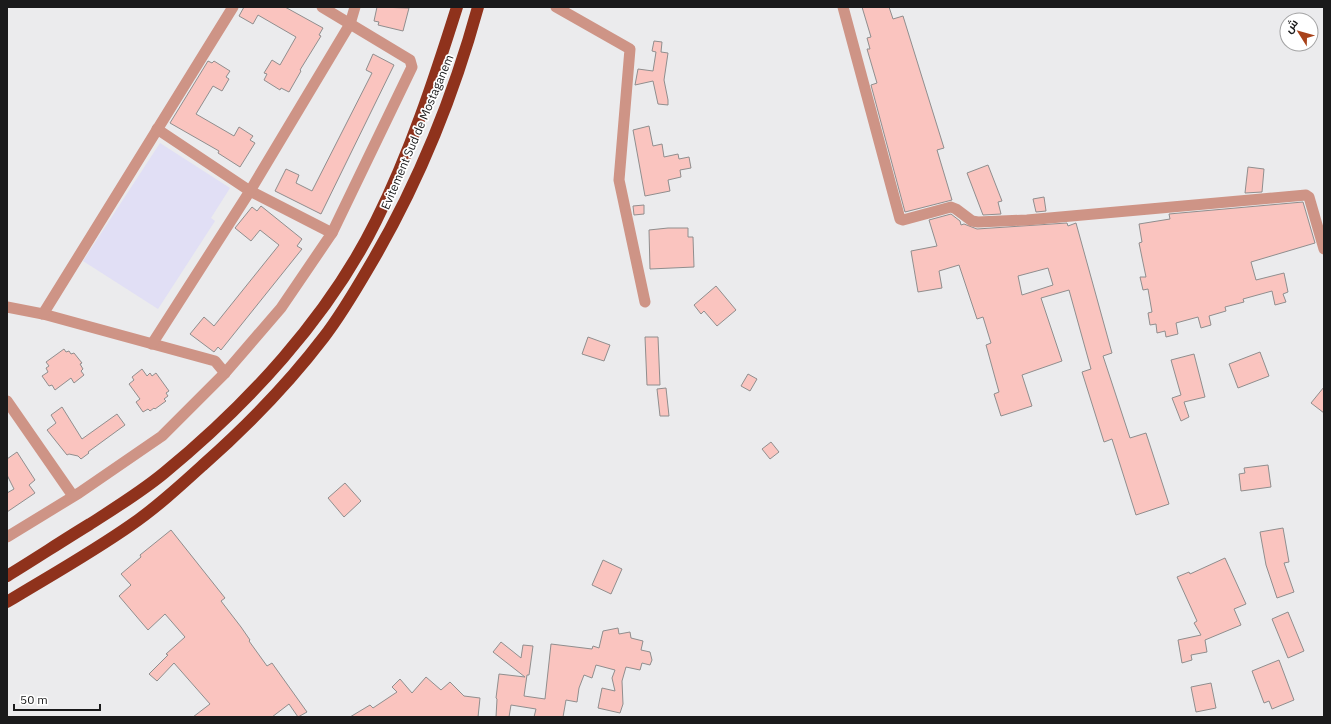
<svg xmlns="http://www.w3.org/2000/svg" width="1331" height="724" font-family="'IBM Plex Sans',Cairo,sans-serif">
  <rect width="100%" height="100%" fill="#ebebed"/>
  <polygon fill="#e1dff5" points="160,143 230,188 211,218 215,221 158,309 83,261"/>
  <g fill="#fac4bf" stroke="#908e8e" fill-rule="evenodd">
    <polygon points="244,7 285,7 323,28 319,35 321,36 300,70 301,71 289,92 281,88 280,90 264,80 267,74 264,73 272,60 280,65 296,37 258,15 253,24 239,16"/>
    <polygon points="377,7 409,8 403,31 378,25 379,22 374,21"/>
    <polygon points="862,7 889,7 893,19 903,16 944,148 937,150 952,200 905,212 871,85 877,83 867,49 870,49 867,38 871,37"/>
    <polygon points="654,41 662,42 661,52 668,53 664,80 668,100 668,105 658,104 653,81 635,85 638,69 653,71 656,52 652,51"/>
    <polygon points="373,54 394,65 321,214 275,191 286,169 299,175 296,183 312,191 372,73 366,70"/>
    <polygon points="208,61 212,63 214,61 230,71 226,77 229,79 222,91 213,86 196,114 234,136 239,127 253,136 250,140 255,143 240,167 218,153 219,151 170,123"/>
    <polygon points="649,126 653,146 662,144 664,157 678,154 679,159 689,157 691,168 680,170 681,177 668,180 670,191 645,196 633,130"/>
    <polygon points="988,165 1002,201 998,202 1001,214 983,215 967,173"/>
    <polygon points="1248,167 1264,169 1262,192 1245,193"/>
    <polygon points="1044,197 1046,211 1036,212 1033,199"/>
    <polygon points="1303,202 1315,243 1251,262 1256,280 1284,273 1288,292 1283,294 1286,302 1275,305 1272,291 1243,299 1244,302 1225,307 1226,311 1209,316 1211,325 1201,328 1198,317 1176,323 1178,334 1166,337 1165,331 1157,333 1156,324 1150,325 1148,313 1152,312 1148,289 1143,290 1140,277 1146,277 1139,243 1142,242 1139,224 1170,219 1169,214"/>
    <polygon points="644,205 644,214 634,215 633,206"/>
    <polygon points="261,206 302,239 297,246 302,249 221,350 218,347 214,352 190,334 204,317 214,326 279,245 260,230 251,241 235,228 252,207 257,211"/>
    <path d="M951,214l9,7 1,4 3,-1 13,5 90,-6 1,3 8,-3 36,130 -9,3 27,82 16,-5 23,71 -33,11 -24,-76 -8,3 -22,-70 9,-3 -22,-79 -28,8 21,63 -40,14 10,31 -31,10 -7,-22 5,-2 -13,-47 5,-2 -8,-26 -6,2 -18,-54 -20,6 3,17 -24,4 -7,-41 26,-5 -8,-26zM1048,268l5,17 -31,10 -4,-19z"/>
    <polygon points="668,228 688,228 688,237 693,237 694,267 650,269 649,230"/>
    <polygon points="716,286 736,310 717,326 704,311 701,314 694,305"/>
    <polygon points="588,337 610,345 604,361 582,354"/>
    <polygon points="645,337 658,337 660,385 647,385"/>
    <polygon points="64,349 66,352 69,351 71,354 74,353 82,363 80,364 83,369 81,371 84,375 74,383 71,378 55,390 52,385 49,386 42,376 48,372 46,368 49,366 46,362"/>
    <polygon points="1260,352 1269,376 1238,388 1229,364"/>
    <polygon points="1194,354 1205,397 1184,402 1189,417 1181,421 1172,398 1181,395 1171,360"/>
    <polygon points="142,369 147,376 150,373 152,376 156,373 169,391 166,393 168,396 164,399 166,401 155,409 154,408 150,411 148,409 143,412 136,402 140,399 129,384 134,380 132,377"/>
    <polygon points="748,374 757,379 750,391 741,386"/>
    <polygon points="1324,387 1324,413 1311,403"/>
    <polygon points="666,388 669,416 660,416 657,389"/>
    <polygon points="62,407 82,439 117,414 125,425 88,452 89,453 81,459 78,456 69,454 67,455 47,430 56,423 51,415"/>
    <polygon points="771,442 779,452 770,459 762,449"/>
    <polygon points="17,452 35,480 29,485 35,493 7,512 7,493 14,489 7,475 7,459"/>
    <polygon points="1268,465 1271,487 1241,491 1239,474 1245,473 1244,468"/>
    <polygon points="345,483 361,501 344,517 328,498"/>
    <polygon points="1283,528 1289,562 1284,563 1294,592 1277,598 1266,565 1260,532"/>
    <polygon points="171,530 225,598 221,601 241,627 250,640 249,641 267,666 272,663 307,712 298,717 289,704 272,717 193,717 210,704 174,663 157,681 149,674 168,655 166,654 185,637 165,614 148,630 119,596 131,585 121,574 141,557 140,555"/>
    <polygon points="1225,558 1246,604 1234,609 1241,625 1205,640 1207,652 1191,655 1192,660 1182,663 1178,640 1201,635 1194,623 1197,621 1177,577 1189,572 1190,574"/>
    <polygon points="603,560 622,569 611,594 592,585"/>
    <polygon points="1288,612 1304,651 1288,658 1272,619"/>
    <polygon points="618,628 619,634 630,632 631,638 643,641 641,650 650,652 652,660 650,665 642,663 640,670 626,667 622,681 623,704 620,713 598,708 602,688 615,691 612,678 615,670 596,665 592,678 584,675 579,688 577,702 566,700 563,717 534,717 536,709 511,705 509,717 496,717 497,699 496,698 499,674 525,677 493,652 501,642 521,658 523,645 533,646 529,675 527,675 524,696 545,699 551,644 592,649 593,646 599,648 603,631"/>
    <polygon points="1279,660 1294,700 1272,709 1269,701 1264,703 1252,671"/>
    <polygon points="426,677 441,690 450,682 464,696 480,698 478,717 350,717 370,705 373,708 397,692 392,687 400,679 412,693"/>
    <polygon points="1211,683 1216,708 1196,712 1191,687"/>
  </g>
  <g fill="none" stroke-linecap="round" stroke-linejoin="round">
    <g stroke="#ce9486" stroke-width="11">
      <polyline points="556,7 630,49 619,180 645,302"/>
      <polyline points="843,7 900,219 903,220 951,207 956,209 972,221 978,222 1027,220 1306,195 1309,197 1324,249"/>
      <polyline points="157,129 250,191 332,233"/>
      <polyline points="7,307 43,314 215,361 225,373"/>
      <polyline points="43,314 233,7"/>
      <polyline points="152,344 250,191 350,24 355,7"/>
      <polyline points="7,401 73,496"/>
      <polyline points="7,537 79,493 162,436 225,373 281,308 332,233 412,67 410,60 322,7"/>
    </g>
    <g stroke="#8f321c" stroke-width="12">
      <path d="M7,576c28,-17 55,-35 83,-52 25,-16 51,-32 74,-51 83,-68 164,-155 212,-252 34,-68 58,-141 81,-214"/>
      <path d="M7,602c41,-25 84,-49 124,-77 25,-17 49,-39 72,-60 44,-39 86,-82 121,-128 17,-22 31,-46 45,-70 48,-81 84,-169 109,-260"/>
    </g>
  </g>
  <g text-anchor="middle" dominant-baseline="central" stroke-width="3.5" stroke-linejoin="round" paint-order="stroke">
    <g font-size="12" fill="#1a1a1b" stroke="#fff">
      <text transform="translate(417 132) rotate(-67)">Evitement Sud de Mostaganem</text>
    </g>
  </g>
  <rect width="1331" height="724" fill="none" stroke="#1a1a1b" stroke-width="16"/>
  <g transform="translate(1299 32) rotate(307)"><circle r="19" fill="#ffffff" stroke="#a3a3a4"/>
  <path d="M0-3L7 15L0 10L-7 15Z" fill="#a8421a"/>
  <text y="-6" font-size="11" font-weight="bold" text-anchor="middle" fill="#1a1a1b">ش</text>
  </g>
  <path d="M14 704v6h86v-6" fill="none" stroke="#1a1a1b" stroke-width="2"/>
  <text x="20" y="704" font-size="12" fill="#1a1a1b" stroke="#ffffff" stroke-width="3" paint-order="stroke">50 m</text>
</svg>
